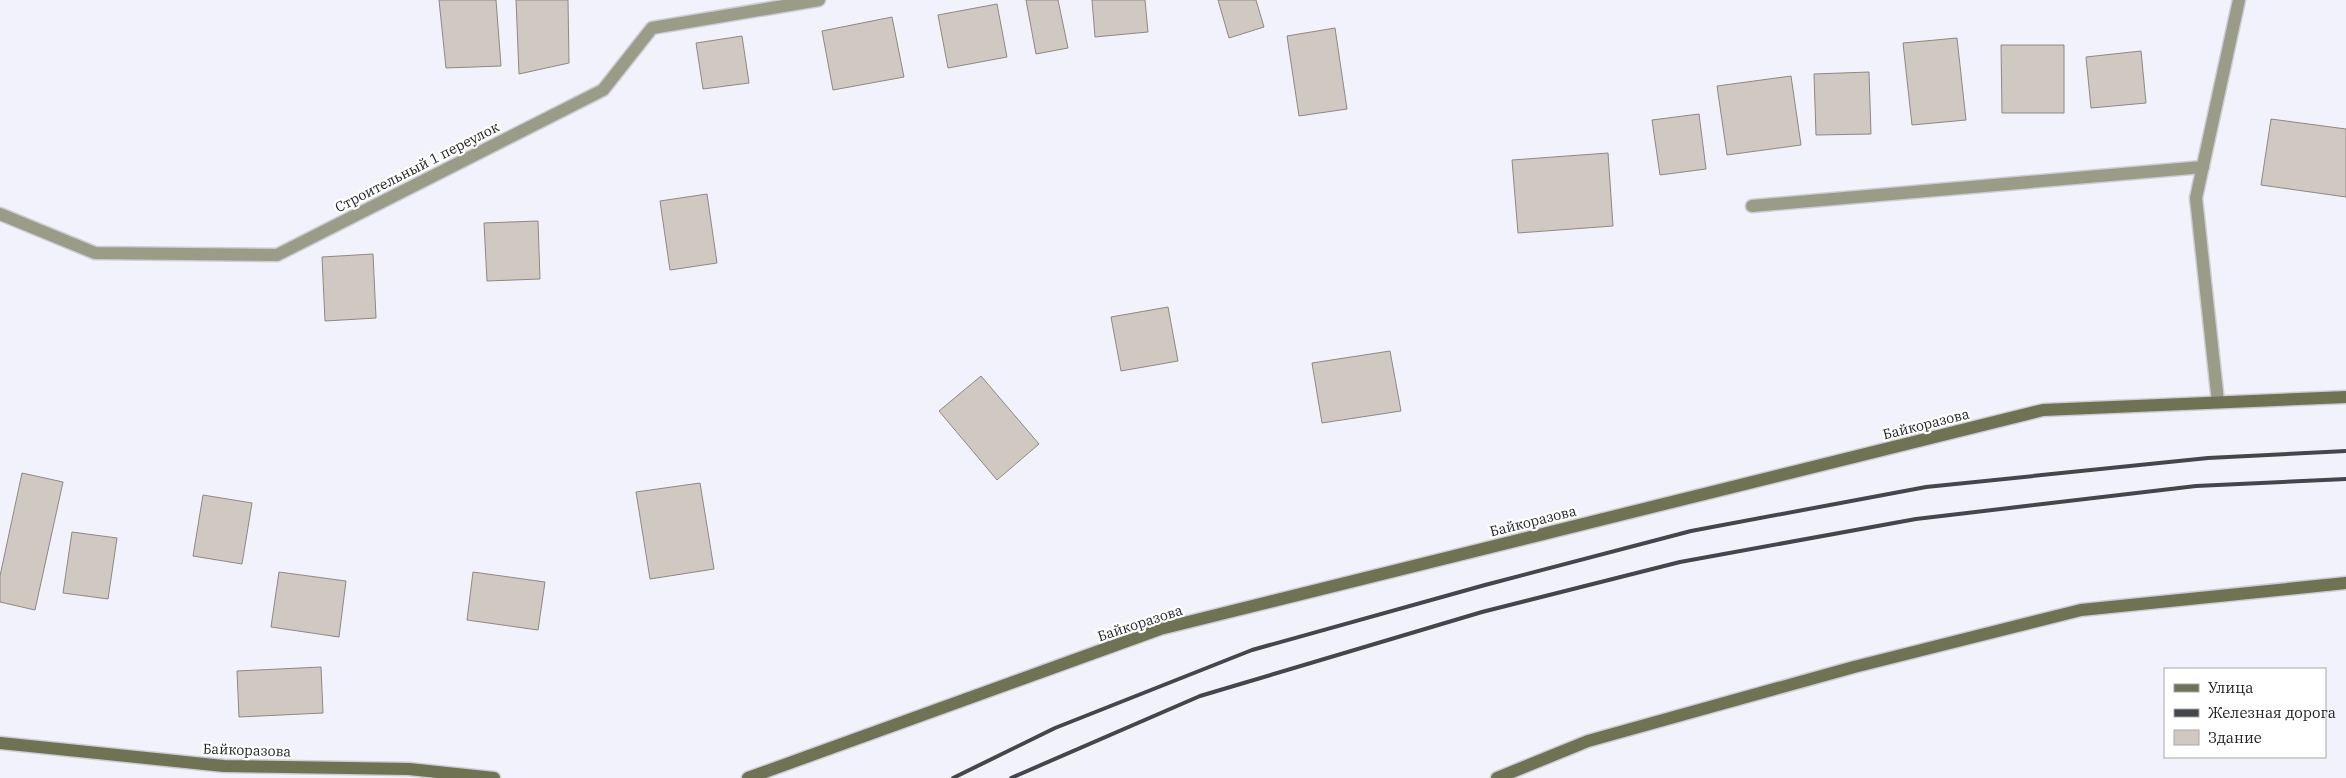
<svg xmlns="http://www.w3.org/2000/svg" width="2346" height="778" font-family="'IBM Plex Serif',serif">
  <rect width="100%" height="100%" fill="#f2f2fc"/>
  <g fill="#d0c9c2" stroke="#8f8881">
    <polygon points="439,0 496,0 501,66 446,68"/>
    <polygon points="516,0 568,0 569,63 519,74"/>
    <polygon points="1026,0 1058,0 1068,48 1036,54"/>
    <polygon points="1092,0 1145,0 1148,32 1095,37"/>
    <polygon points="1218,0 1256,0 1264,27 1229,38"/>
    <polygon points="997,4 1007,57 948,68 938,15"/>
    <polygon points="892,17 904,77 833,90 822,31"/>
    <polygon points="1335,28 1347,109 1299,116 1287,36"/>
    <polygon points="742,36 749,83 703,89 696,43"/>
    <polygon points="1957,38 1966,120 1912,125 1903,43"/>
    <polygon points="2001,45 2064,45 2064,113 2002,113"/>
    <polygon points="2141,51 2146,103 2091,108 2086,57"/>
    <polygon points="1869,72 1871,134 1816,135 1814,74"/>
    <polygon points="1791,76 1801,145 1727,155 1717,86"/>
    <polygon points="1699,114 1706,169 1660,175 1652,120"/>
    <polygon points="2271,119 2346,129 2346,197 2261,185"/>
    <polygon points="1608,153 1613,226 1518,233 1512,160"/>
    <polygon points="707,194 717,263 670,270 660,201"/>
    <polygon points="538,221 540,279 487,281 484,223"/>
    <polygon points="373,254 376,318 325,321 322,257"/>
    <polygon points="1168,307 1178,361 1121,371 1111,317"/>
    <polygon points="1390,351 1401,411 1322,423 1312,363"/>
    <polygon points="981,376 1039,444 997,480 939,411"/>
    <polygon points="22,473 63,482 35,610 0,602 0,576"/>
    <polygon points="700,483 714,569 650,579 636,492"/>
    <polygon points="203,495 252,503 242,564 193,556"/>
    <polygon points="72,532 117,538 108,599 63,593"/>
    <polygon points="279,572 346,581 339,637 271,627"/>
    <polygon points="473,572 545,582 538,630 467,620"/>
    <polygon points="321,667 323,713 239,717 237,671"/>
  </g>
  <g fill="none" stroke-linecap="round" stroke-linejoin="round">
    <g stroke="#cdcdd5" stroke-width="15">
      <g id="street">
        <polyline points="1752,206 2203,167"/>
        <polyline points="0,214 95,253 277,255 603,90 652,28 819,0"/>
        <polyline points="2218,402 2196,198 2239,0"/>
      </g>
    </g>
    <g stroke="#cdcdd5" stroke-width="15">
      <g id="secondary">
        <polyline points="0,743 224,766 409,769 494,778"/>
        <polyline points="748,778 1160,629 2043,410 2346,397"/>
        <polyline points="1497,778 1588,741 1854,667 2081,610 2346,583"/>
      </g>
    </g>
    <use href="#street" stroke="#9a9c87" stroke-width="12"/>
    <use href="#secondary" stroke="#707254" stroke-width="12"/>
    <g stroke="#45464a" stroke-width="4">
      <polyline points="953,778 1055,728 1252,650 1485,585 1691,531 1926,487 2208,458 2346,451"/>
      <polyline points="1011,778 1200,696 1482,612 1680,562 1916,519 2196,486 2346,479"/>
    </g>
  </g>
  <g text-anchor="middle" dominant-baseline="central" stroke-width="4.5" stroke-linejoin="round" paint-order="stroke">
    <g font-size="14" fill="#222326" stroke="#fff">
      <text transform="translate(417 167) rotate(-27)">Строительный 1 переулок</text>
      <text transform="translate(1926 424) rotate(-14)">Байкоразова</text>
      <text transform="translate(1533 521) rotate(-14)">Байкоразова</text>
      <text transform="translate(1140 623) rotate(-18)">Байкоразова</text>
      <text transform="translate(247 750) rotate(2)">Байкоразова</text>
    </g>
  </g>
  <rect x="2164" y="668" width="162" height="90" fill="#ffffff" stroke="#a7a7a8"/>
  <rect x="2174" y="684" width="25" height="8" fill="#707254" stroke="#a7a7a8"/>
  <text x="2208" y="693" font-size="15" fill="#222326">Улица</text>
  <rect x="2174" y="709" width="25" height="8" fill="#45464a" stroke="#a7a7a8"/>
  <text x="2208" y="718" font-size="15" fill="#222326">Железная дорога</text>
  <rect x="2174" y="730" width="25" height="15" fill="#d0c9c2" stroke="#a7a7a8"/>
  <text x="2208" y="743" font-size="15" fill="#222326">Здание</text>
</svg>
